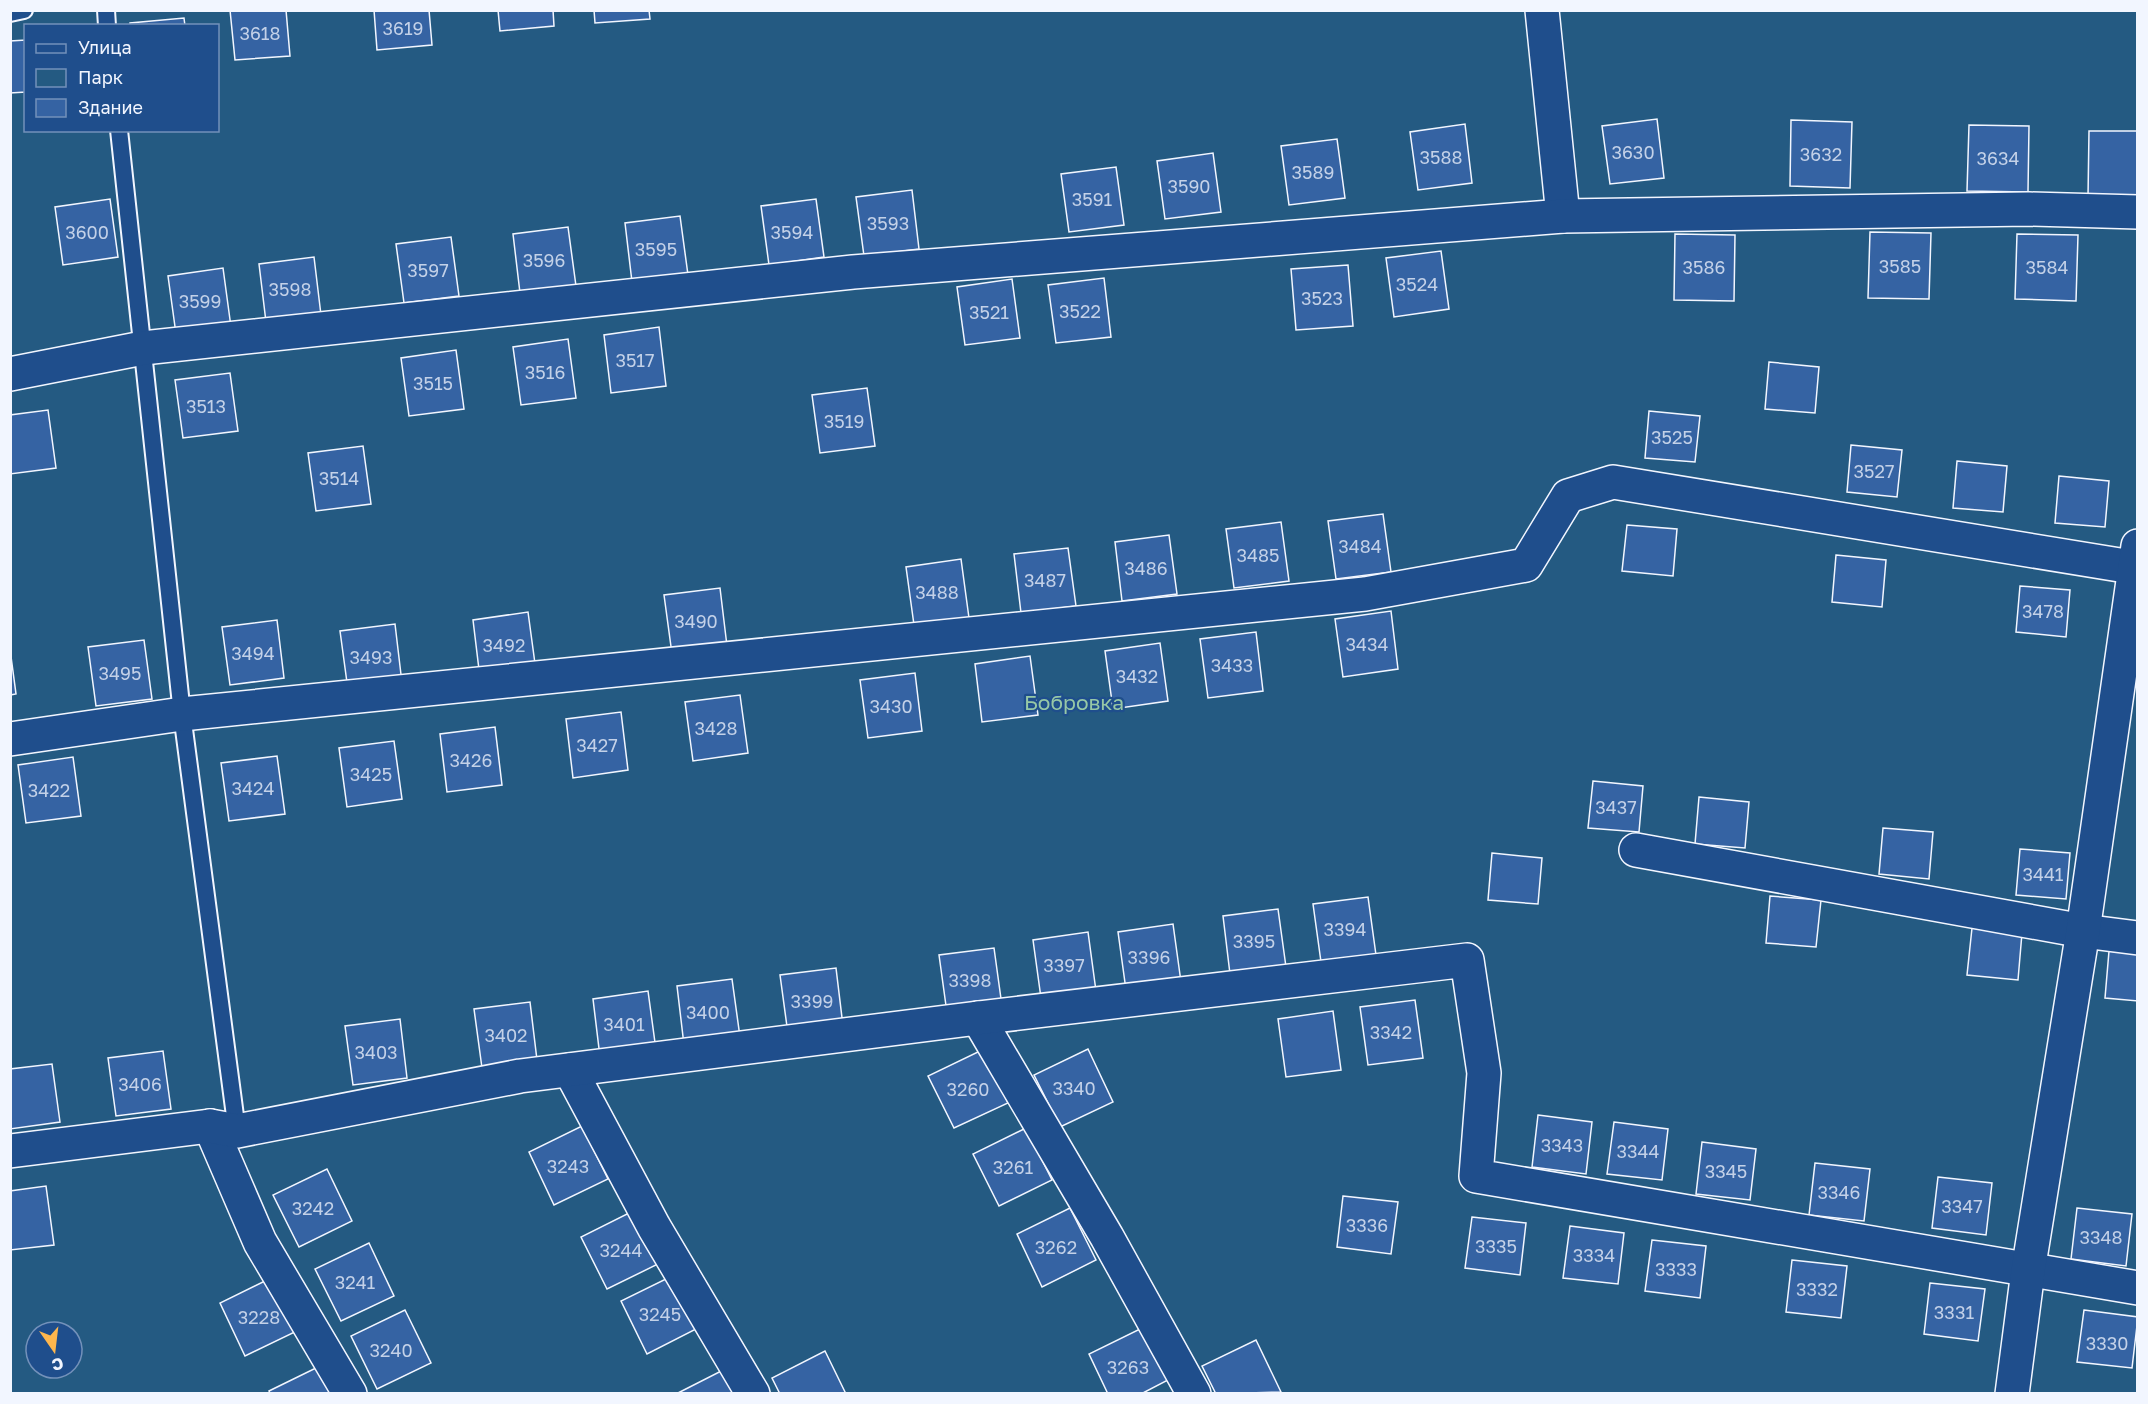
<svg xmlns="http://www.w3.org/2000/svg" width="2148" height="1404" font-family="'Golos Text',sans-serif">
  <rect width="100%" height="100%" fill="#1f4e8c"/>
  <path fill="#245a82" stroke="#a8bbd7" stroke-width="1.5" fill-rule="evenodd" d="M11,11h2126v1382h-2126zM26,26h192v104h-192zM36,1332h36v36h-36z"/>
  <g fill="#3563a3" stroke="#f2f6ff" stroke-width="1.5">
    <polygon points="230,10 286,10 290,56 235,60"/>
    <polygon points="374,10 429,10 432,45 377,50"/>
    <polygon points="498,10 553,10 554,26 500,31"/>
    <polygon points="594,10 649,10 650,19 595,23"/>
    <polygon points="184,18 185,26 130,26 130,23"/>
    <polygon points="26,40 26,92 10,93 10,41"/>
    <polygon points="1657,119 1664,178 1610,184 1602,126"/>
    <polygon points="1791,120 1852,122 1850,188 1790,186"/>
    <polygon points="1465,124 1472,183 1418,190 1410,132"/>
    <polygon points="1969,125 2029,126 2028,192 1967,191"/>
    <polygon points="2089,131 2138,131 2138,198 2088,197"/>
    <polygon points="1337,139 1345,198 1289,205 1281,146"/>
    <polygon points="1213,153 1221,212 1165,219 1157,161"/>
    <polygon points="1116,167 1124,225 1069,232 1061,174"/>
    <polygon points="912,190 919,249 864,256 856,197"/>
    <polygon points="110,199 118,257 63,265 55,207"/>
    <polygon points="816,199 824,257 769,265 761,206"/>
    <polygon points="680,216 688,275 632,282 625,223"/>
    <polygon points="568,227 576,286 520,293 513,234"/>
    <polygon points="1870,232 1931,233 1929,299 1868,298"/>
    <polygon points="1675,234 1735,235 1734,301 1674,300"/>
    <polygon points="2017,234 2078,235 2076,301 2015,299"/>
    <polygon points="451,237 459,296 404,303 396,244"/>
    <polygon points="1441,251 1449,309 1394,317 1386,258"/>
    <polygon points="314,257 321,315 266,322 259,264"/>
    <polygon points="1348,265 1353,326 1296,330 1291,269"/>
    <polygon points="223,268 231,327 176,334 168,276"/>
    <polygon points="1104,278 1111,337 1056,343 1048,285"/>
    <polygon points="1012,279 1020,338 965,345 957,287"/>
    <polygon points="659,327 666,386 611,393 604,335"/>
    <polygon points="568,339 576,398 521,405 513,347"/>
    <polygon points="456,350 464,409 409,416 401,358"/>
    <polygon points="1769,362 1819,367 1815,413 1765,409"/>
    <polygon points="230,373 238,431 183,438 175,380"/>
    <polygon points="867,388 875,446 820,453 812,395"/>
    <polygon points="48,410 56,468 10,474 10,415"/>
    <polygon points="1649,411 1700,416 1695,462 1645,458"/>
    <polygon points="1851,445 1902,450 1897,497 1847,492"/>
    <polygon points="363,446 371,504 316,511 308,453"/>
    <polygon points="1957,461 2007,466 2003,512 1953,508"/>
    <polygon points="2059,476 2109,481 2105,527 2055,523"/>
    <polygon points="1383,514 1391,572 1336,579 1328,521"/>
    <polygon points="1281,522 1289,581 1234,588 1226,529"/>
    <polygon points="1627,525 1677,529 1673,576 1622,571"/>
    <polygon points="1169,535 1177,594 1122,601 1115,542"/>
    <polygon points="1068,548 1076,606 1021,613 1014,554"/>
    <polygon points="1836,555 1886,560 1882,607 1832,602"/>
    <polygon points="961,559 969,618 914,625 906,567"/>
    <polygon points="2020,586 2070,590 2066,637 2016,632"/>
    <polygon points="720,588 727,646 672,654 664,595"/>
    <polygon points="1391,611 1398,669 1343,677 1335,619"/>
    <polygon points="528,612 536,671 480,678 473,620"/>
    <polygon points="277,620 284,678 230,685 222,627"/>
    <polygon points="395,624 402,683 348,690 340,631"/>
    <polygon points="1256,632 1263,691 1208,698 1200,639"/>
    <polygon points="144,640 152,699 96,706 88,647"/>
    <polygon points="1160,643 1168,701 1113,709 1105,651"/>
    <polygon points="10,649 16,694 10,695"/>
    <polygon points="1030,656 1038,715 982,722 975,664"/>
    <polygon points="915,673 922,731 868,738 860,680"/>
    <polygon points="740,695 748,753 693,761 685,702"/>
    <polygon points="621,712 628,770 573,778 566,719"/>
    <polygon points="495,727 502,785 447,792 440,734"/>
    <polygon points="394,741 402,799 347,807 339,748"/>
    <polygon points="277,756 285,814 229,821 221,763"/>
    <polygon points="73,757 81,816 26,823 18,765"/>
    <polygon points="1593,781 1643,786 1639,832 1588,828"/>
    <polygon points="1699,797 1749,802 1745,848 1695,844"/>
    <polygon points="1883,828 1933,832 1929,879 1879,874"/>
    <polygon points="2020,849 2070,853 2066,899 2016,895"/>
    <polygon points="1492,853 1542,858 1538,904 1488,900"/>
    <polygon points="1770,896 1821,900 1816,947 1766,943"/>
    <polygon points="1368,897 1376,955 1321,962 1313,904"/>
    <polygon points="1278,909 1286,967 1230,974 1223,916"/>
    <polygon points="1173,924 1181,982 1126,990 1118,932"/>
    <polygon points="1972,928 2022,933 2018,980 1967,975"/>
    <polygon points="1088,932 1096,991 1041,998 1033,940"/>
    <polygon points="994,948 1002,1006 947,1013 939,955"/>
    <polygon points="2109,951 2138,954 2138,1001 2105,998"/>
    <polygon points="836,968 843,1026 788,1034 780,975"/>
    <polygon points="732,979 740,1037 684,1045 677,986"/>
    <polygon points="648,991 656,1050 600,1057 593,999"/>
    <polygon points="1415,1000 1423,1058 1368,1065 1360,1007"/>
    <polygon points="530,1002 537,1060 482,1068 474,1009"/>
    <polygon points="1333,1011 1341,1070 1286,1077 1278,1019"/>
    <polygon points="400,1019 407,1078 353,1085 345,1026"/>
    <polygon points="1088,1049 1113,1102 1060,1127 1034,1075"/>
    <polygon points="982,1050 1008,1103 954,1128 928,1076"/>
    <polygon points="163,1051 171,1109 116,1116 108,1058"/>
    <polygon points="52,1064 60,1122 10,1129 10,1069"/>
    <polygon points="1538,1115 1592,1122 1586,1174 1532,1167"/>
    <polygon points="1614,1122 1668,1129 1662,1180 1607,1174"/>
    <polygon points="582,1126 608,1179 554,1205 529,1152"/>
    <polygon points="1026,1128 1052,1180 999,1206 973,1154"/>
    <polygon points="1702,1142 1756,1149 1750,1200 1696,1194"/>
    <polygon points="1815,1163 1870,1169 1864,1221 1809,1215"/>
    <polygon points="327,1169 352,1221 299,1247 273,1195"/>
    <polygon points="1938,1177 1992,1183 1986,1235 1932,1228"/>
    <polygon points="46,1186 54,1245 10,1250 10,1191"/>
    <polygon points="1343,1196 1398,1202 1391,1254 1337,1247"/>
    <polygon points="1070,1208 1096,1260 1042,1287 1017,1234"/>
    <polygon points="2077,1208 2132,1214 2126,1266 2071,1259"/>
    <polygon points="635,1210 660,1263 607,1289 581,1237"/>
    <polygon points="1472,1217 1526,1223 1520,1275 1465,1268"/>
    <polygon points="1570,1226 1624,1233 1618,1284 1563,1278"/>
    <polygon points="1652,1240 1706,1246 1700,1298 1645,1291"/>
    <polygon points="369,1243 394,1296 341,1321 315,1269"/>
    <polygon points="1792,1260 1847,1266 1841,1318 1786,1312"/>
    <polygon points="674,1275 700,1327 647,1354 621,1301"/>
    <polygon points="273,1277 299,1330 245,1356 220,1303"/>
    <polygon points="1930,1283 1985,1289 1978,1341 1924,1334"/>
    <polygon points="405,1310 431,1363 377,1389 351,1336"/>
    <polygon points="2084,1310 2138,1317 2132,1368 2077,1362"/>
    <polygon points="1142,1328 1168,1380 1141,1394 1108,1394 1089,1354"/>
    <polygon points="1256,1340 1281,1392 1216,1394 1202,1366"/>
    <polygon points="825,1351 846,1394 780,1394 772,1378"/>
    <polygon points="322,1365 337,1394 270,1394 269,1391"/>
    <polygon points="729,1367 742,1394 676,1394"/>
  </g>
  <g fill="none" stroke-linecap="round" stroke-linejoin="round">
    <g stroke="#f2f6ff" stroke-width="20">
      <g id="service">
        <polyline points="106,10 107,26"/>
        <polyline points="10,13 24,10"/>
        <polyline points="119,130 182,714 237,1131"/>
      </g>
    </g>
    <g stroke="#f2f6ff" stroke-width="36">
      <g id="minor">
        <polyline points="1542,10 1563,216"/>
        <polyline points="10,374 143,348 853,272 1563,216 2029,209 2138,212"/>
        <polyline points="10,739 182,714 1365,594 1526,565 1568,496 1613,482 2138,568"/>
        <polyline points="1636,850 2083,931 2138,938"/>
        <polyline points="978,1018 1107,1237 1194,1394"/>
        <polyline points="570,1070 654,1227 753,1394"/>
        <polyline points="210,1126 260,1242 350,1394"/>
        <polyline points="10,1151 210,1126 237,1131 520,1076 978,1018 1467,960 1484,1073 1476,1176 2138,1288"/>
        <polyline points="2012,1394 2028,1271 2083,931 2138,546"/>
      </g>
    </g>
    <use href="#service" stroke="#1f4e8c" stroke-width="16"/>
    <use href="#minor" stroke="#1f4e8c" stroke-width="33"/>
  </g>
  <g text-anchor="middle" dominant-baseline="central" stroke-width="4.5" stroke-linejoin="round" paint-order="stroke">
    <g font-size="18" fill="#c3d1e8">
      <text x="403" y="28">3619</text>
      <text x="260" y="33">3618</text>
      <text x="1633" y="152">3630</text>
      <text x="1821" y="154">3632</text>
      <text x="1441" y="157">3588</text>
      <text x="1998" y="158">3634</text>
      <text x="1313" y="172">3589</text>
      <text x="1189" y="186">3590</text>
      <text x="1092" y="199">3591</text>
      <text x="888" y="223">3593</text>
      <text x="87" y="232">3600</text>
      <text x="792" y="232">3594</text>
      <text x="656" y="249">3595</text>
      <text x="544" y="260">3596</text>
      <text x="1900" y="266">3585</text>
      <text x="1704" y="267">3586</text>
      <text x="2047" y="267">3584</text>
      <text x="428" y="270">3597</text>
      <text x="1417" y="284">3524</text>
      <text x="290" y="289">3598</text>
      <text x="1322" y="298">3523</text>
      <text x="200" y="301">3599</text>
      <text x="1080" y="311">3522</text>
      <text x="989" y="312">3521</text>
      <text x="635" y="360">3517</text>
      <text x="545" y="372">3516</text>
      <text x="433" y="383">3515</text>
      <text x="206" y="406">3513</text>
      <text x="844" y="421">3519</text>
      <text x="1672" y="437">3525</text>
      <text x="1874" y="471">3527</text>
      <text x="339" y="478">3514</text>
      <text x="1360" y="546">3484</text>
      <text x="1258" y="555">3485</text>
      <text x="1146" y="568">3486</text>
      <text x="1045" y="580">3487</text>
      <text x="937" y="592">3488</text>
      <text x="2043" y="611">3478</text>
      <text x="696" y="621">3490</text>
      <text x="1367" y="644">3434</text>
      <text x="504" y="645">3492</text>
      <text x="253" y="653">3494</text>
      <text x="371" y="657">3493</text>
      <text x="1232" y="665">3433</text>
      <text x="120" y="673">3495</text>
      <text x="1137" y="676">3432</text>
      <text x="891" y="706">3430</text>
      <text x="716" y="728">3428</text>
      <text x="597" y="745">3427</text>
      <text x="471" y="760">3426</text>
      <text x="371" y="774">3425</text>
      <text x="253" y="788">3424</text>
      <text x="49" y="790">3422</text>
      <text x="1616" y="807">3437</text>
      <text x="2043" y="874">3441</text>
      <text x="1345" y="929">3394</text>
      <text x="1254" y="941">3395</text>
      <text x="1149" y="957">3396</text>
      <text x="1064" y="965">3397</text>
      <text x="970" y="980">3398</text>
      <text x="812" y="1001">3399</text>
      <text x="708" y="1012">3400</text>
      <text x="624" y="1024">3401</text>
      <text x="1391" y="1032">3342</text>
      <text x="506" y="1035">3402</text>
      <text x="376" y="1052">3403</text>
      <text x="140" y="1084">3406</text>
      <text x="1074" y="1088">3340</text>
      <text x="968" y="1089">3260</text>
      <text x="1562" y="1145">3343</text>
      <text x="1638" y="1151">3344</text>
      <text x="568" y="1166">3243</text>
      <text x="1013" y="1167">3261</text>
      <text x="1726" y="1171">3345</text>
      <text x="1839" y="1192">3346</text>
      <text x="1962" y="1206">3347</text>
      <text x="313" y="1208">3242</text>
      <text x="1367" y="1225">3336</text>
      <text x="2101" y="1237">3348</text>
      <text x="1496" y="1246">3335</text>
      <text x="1056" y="1247">3262</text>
      <text x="621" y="1250">3244</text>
      <text x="1594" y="1255">3334</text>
      <text x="1676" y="1269">3333</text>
      <text x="355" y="1282">3241</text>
      <text x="1817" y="1289">3332</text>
      <text x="1954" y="1312">3331</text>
      <text x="660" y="1314">3245</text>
      <text x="259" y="1317">3228</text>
      <text x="2107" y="1343">3330</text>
      <text x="391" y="1350">3240</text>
      <text x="1128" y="1367">3263</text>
    </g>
    <g font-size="21" fill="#97c8a6" stroke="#1f4e8c">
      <text x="1074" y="702">Бобровка</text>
    </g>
  </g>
  <rect width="2148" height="1404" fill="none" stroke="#f2f6ff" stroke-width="24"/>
  <rect x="24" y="24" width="195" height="108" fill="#1f4e8c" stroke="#7391ba" stroke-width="1.5"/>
  <rect x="36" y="44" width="30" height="9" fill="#1f4e8c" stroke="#7391ba" stroke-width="1.5"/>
  <text x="78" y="54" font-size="18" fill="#f2f6ff">Улица</text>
  <rect x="36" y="69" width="30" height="18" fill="#245a82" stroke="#7391ba" stroke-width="1.5"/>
  <text x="78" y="84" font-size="18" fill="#f2f6ff">Парк</text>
  <rect x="36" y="99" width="30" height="18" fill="#3563a3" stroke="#7391ba" stroke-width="1.5"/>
  <text x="78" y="114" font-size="18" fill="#f2f6ff">Здание</text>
  <g transform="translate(54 1350) rotate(166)"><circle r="28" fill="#1f4e8c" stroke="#7391ba" stroke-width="1.5"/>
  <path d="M0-4.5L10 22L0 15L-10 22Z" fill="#ffb74d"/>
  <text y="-9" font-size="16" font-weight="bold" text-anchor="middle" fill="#f2f6ff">С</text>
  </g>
</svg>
